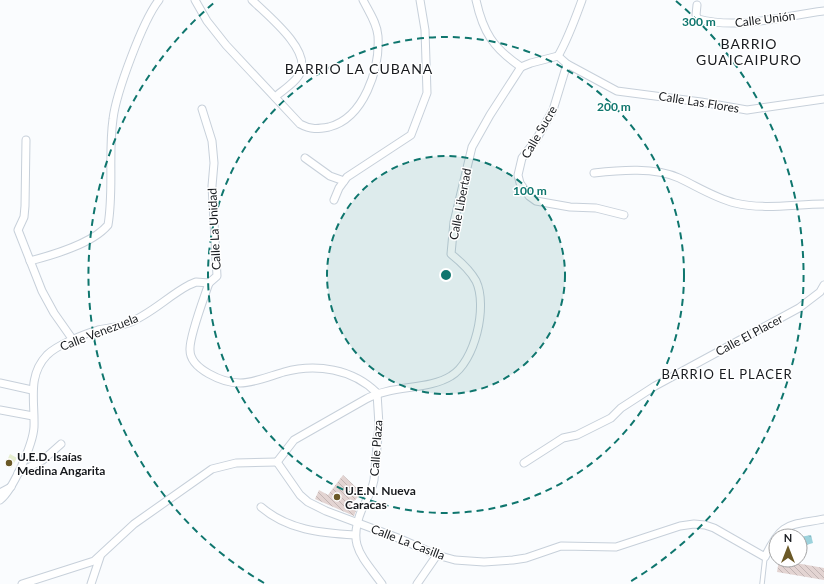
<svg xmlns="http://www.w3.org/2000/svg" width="824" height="584" font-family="Lato,sans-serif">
  <defs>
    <pattern id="water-waves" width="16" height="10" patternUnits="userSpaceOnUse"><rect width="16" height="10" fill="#9cd2dc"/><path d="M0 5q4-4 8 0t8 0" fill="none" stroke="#86b4bc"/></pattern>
    <pattern id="building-back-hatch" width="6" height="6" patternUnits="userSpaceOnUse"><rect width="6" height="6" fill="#e3d4d2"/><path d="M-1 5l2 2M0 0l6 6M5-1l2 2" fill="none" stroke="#c2b5b4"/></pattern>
  </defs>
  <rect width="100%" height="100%" fill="#fafcfe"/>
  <polygon fill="#e7efd1" points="10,454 17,458 11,468 5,465"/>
  <polygon fill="url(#water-waves)" points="811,535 813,543 800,547 800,537"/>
  <g fill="url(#building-back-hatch)">
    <polygon points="343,475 362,493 350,505 357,508 354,516 315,499 319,490 328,495"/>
    <polygon points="779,560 824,568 824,580 777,572"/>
  </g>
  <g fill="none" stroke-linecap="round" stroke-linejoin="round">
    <g stroke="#c7d0da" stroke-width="5.5">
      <polyline id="lane" points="762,584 765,557"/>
    </g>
    <g stroke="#c7d0da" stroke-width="9">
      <g id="street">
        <path d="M195,0l12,21 19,24 74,79c11,6 18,5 29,3 35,-9 51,-58 49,-91 -1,-13 -9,-24 -15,-36"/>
        <path d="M252,0c15,15 57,48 49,71 -3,10 -18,19 -26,26"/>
        <path d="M476,0c7,32 17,48 45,67l10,-4 27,-7"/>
        <path d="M697,5l-1,10 2,4c42,11 84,-3 126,-8"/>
        <polyline points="558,56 567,64 617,91 701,102 747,110 824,99"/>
        <path d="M558,56c10,-17 17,-37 24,-56"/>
        <polyline points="567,64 553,110 536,140 522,158 518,175 520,183 529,196 536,201 570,207 596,208 624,215"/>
        <path d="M202,109l10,32 2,22 -2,23 5,90 -8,7c-5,15 -20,54 -19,67 0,19 33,33 50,33 14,0 30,-7 44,-11 32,-9 69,-3 93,21"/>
        <polyline points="26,140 25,206 24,217 18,230 42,291 54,313 73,340"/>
        <polyline points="305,158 330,176 344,181"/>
        <path d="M594,173c26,-3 61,-6 85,5 19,9 36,20 56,25 29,7 60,1 89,1"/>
        <polyline points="334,200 339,188 347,177 411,135 427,93 425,30 420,0"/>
        <path d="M30,261c23,-6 62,-17 78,-36 6,-35 0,-71 5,-106 3,-26 30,-99 46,-119"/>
        <polyline points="0,383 32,390"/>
        <path d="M377,393l2,32 -5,55c-2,11 -7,19 -12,29 -15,36 -1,46 20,75"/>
        <polyline points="0,410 33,416"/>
        <path d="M277,462l23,33 8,7 18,9 72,27 39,17 18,5 29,2 29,-2 13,-2 35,-12 55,1 64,-21 14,-2 11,1 9,3 51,29c17,-36 23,-31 59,-38"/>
        <path d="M277,462l17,-22 72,-41c25,-14 63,-9 85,-23 24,-14 37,-70 25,-95 -6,-11 -15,-19 -25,-27l3,-32 18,-75 18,-32 31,-48"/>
        <polyline points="524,463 563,438 577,435 611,418 621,408 655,386 799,308 820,292 824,285"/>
        <polyline points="18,473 43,460 61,444"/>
        <polyline points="0,493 11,487"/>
        <path d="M0,500c13,-10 33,-56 34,-73 1,-26 -7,-51 13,-72 10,-10 37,-21 51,-25 10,-2 21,-3 30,-7 22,-8 40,-27 61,-38l7,-3 13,1"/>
        <path d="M261,507c27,23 59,26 94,28"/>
        <polyline points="22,584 94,561 134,524 212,469 236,463 277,462"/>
        <polyline points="91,584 100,557"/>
        <polyline points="417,584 437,555"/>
      </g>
    </g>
    <use href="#lane" stroke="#fff" stroke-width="3.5"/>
    <use href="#street" stroke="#fff" stroke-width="7"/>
  </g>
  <circle cx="446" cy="275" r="119" fill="#0f766e" fill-opacity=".12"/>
  <g fill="none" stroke="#0f766e" stroke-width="2" stroke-dasharray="7 5">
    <circle cx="446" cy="275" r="119"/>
    <circle cx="446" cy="275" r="238"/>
    <path d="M264 583A358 358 0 0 1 216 1M676 1A358 358 0 0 1 628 583"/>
  </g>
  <g fill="#6b5927" stroke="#fff" stroke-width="1.5">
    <circle cx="9" cy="463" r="4"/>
    <circle cx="337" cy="497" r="4"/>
  </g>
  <g text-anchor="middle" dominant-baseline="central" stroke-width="3" stroke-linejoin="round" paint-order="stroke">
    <g font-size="12" fill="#181b1f" stroke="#fff">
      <text transform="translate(765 19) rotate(-7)">Calle Unión</text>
      <text transform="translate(699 102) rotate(9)">Calle Las Flores</text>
      <text transform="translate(539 132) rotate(-60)">Calle Sucre</text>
      <text transform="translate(460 204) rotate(-79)">Calle Libertad</text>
      <text transform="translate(214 229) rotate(-93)">Calle La Unidad</text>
      <text transform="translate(99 332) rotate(-21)">Calle Venezuela</text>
      <text transform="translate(749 335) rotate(-28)">Calle El Placer</text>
      <text transform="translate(376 448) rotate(-86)">Calle Plaza</text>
      <text transform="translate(408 542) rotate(21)">Calle La Casilla</text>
    </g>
    <g font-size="12" font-weight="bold" fill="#181b1f" stroke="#fff" text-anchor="start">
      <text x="17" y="456">U.E.D. Isaías<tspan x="17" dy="14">Medina Angarita</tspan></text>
      <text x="345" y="490">U.E.N. Nueva<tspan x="345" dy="14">Caracas</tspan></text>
    </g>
    <g font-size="13" letter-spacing="1" fill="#181b1f" stroke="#fff">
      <text x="727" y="374">BARRIO EL PLACER</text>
    </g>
    <g font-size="14" letter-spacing="1" fill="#181b1f" stroke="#fff">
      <text x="749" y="43">BARRIO<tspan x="749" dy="16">GUAICAIPURO</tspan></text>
      <text x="359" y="68">BARRIO LA CUBANA</text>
    </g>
  </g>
  <circle cx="446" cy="275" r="6" fill="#0f766e" stroke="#fff" stroke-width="2"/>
  <g font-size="12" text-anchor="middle" font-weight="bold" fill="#0f766e" stroke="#fff" stroke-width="3" stroke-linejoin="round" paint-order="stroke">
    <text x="699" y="26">300 m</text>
    <text x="614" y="111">200 m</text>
    <text x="530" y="195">100 m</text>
  </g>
  <g transform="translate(788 548)"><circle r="19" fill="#ffffff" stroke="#a3a4a5"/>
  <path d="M0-3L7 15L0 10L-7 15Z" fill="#6b5927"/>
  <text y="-6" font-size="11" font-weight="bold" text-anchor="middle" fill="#181b1f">N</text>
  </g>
</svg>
